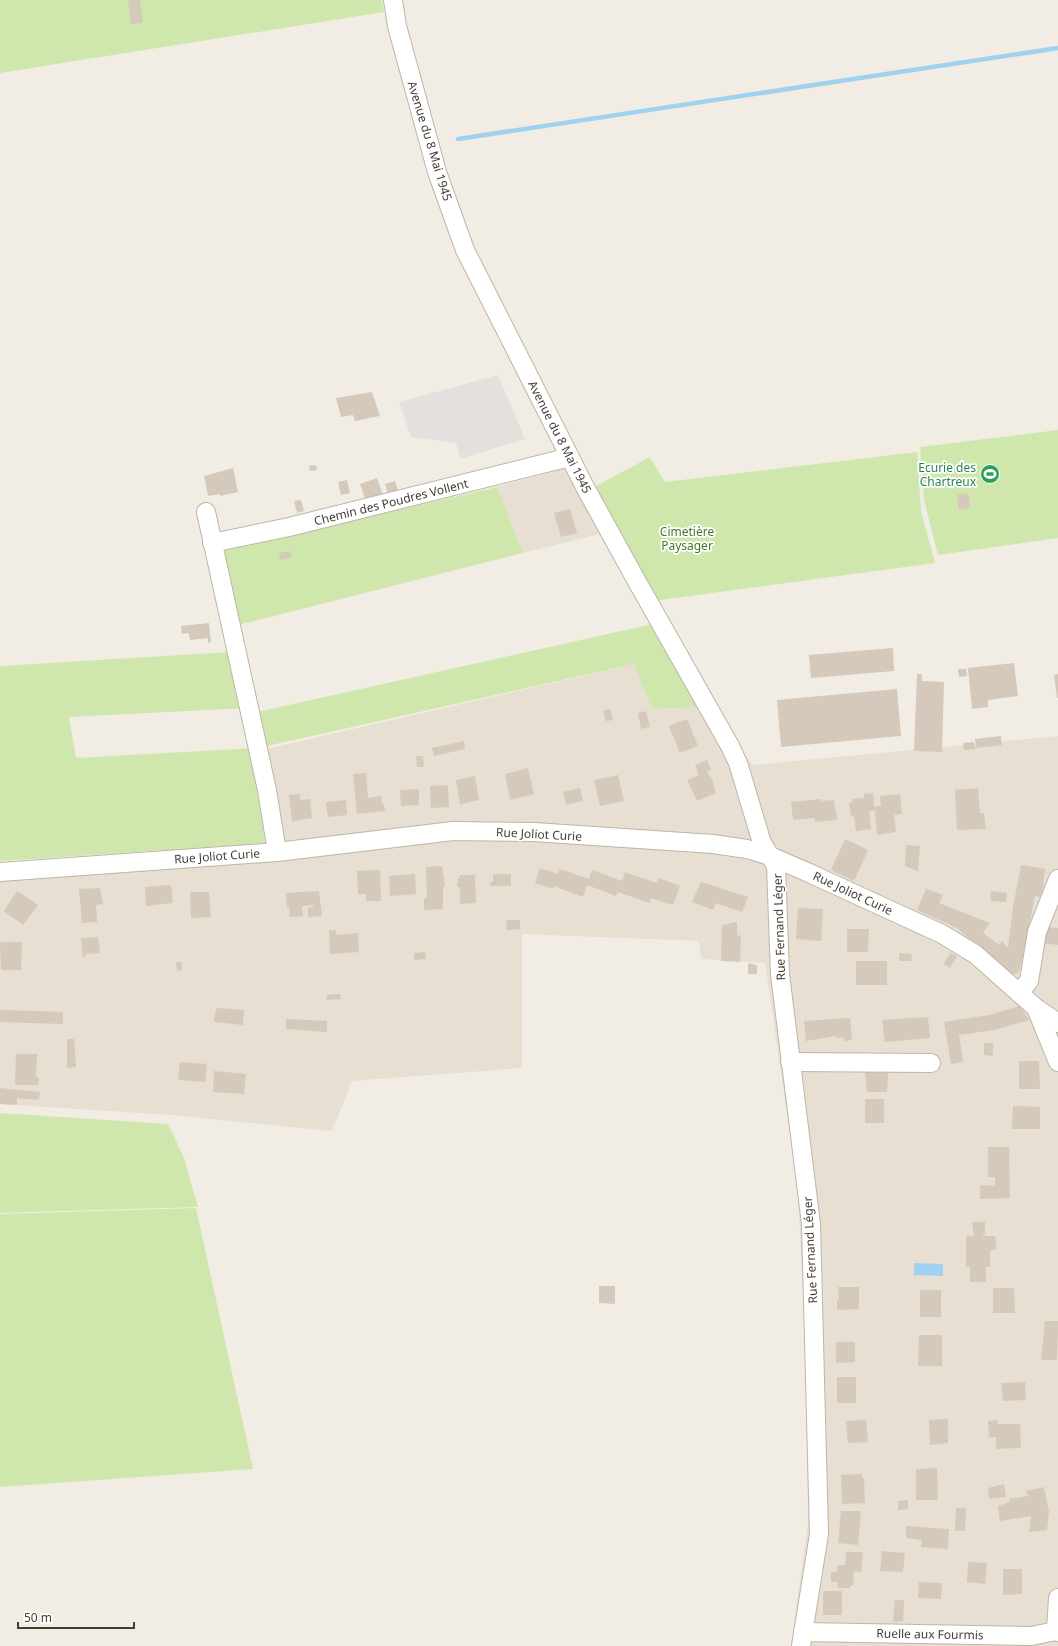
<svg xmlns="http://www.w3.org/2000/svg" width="1058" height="1646" font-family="'Noto Sans',sans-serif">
  <rect width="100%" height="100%" fill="#f2ede4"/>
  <g fill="#e6dfd2">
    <polygon points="567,468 600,534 523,553 497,487"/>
    <polygon points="635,664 652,709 702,707 753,765 1058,736 1058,1646 791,1646 808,1523 806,1362 798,1190 765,963 701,959 699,941 522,934 522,1068 352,1081 332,1131 171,1115 0,1104 0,863 282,845 262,750"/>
  </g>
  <g fill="#cfe7ac">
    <polygon points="0,0 382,0 384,12 0,73"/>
    <polygon points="1058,430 1058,538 938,555 924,500 920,447"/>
    <polygon points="917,452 921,511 935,563 653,601 596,486 650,457 665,482"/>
    <polygon points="497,487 523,553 238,625 214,553"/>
    <polygon points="657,623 702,707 652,709 634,664 258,748 270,843 0,861 0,666 230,652 249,708 69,717 76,758 257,748 257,712"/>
    <polygon points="0,1113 168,1124 184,1158 198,1207 0,1213"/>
    <polygon points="196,1208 253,1469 0,1487 0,1214"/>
  </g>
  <polygon fill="#e3e0dd" points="498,375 525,439 460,459 456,443 411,437 399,402"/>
  <polygon fill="#a0d2f0" points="914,1263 943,1264 943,1276 914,1275"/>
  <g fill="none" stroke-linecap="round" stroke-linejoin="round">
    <polyline stroke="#a0d2f0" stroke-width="4.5" points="458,139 1058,48"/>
  </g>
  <g fill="#d4c9ba">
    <polygon points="132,0 140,0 143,23 131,24 128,1"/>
    <polygon points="372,392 380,416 355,421 353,415 341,417 336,398"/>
    <polygon points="316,465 317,470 310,471 309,466"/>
    <polygon points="233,468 238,492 220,496 220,494 208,496 204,476"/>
    <polygon points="377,478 383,495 366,501 360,484"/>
    <polygon points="347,480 350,493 341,495 338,482"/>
    <polygon points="395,481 398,491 388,494 385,484"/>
    <polygon points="968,493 970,508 959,510 957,495"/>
    <polygon points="301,500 304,511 297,513 294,501"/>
    <polygon points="570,509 577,533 561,537 554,513"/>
    <polygon points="290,551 292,557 280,560 279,553"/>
    <polygon points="209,623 211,642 208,643 208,638 190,640 189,633 182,634 181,626"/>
    <polygon points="893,648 894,671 811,678 809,655"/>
    <polygon points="1014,663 1018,696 988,700 988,707 972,709 968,668"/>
    <polygon points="958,669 966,669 967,676 959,677"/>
    <polygon points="917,674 922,674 922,681 944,682 942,752 914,751"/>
    <polygon points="1058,674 1058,698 1057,698 1054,675"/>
    <polygon points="897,689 901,736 781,747 777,700"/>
    <polygon points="610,709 613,720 606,721 603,711"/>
    <polygon points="646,711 650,727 641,729 638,713"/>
    <polygon points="687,719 698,746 680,753 669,726"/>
    <polygon points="1001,736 1002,745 976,748 975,739"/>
    <polygon points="464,741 465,749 434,756 432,748"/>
    <polygon points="974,742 975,749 964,750 963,743"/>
    <polygon points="416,756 423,756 424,767 417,767"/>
    <polygon points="707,760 711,770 707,772 714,783 713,784 716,793 697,801 687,780 699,775 695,765"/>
    <polygon points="528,768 534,794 510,800 505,774"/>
    <polygon points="366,773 368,798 381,796 382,804 384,804 385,811 357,814 353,774"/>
    <polygon points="618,775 624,801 600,806 594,780"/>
    <polygon points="475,776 479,800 460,804 456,780"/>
    <polygon points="448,785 449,807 431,808 430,786"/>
    <polygon points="580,788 583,801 566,805 563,792"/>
    <polygon points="978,788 980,813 984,813 986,829 957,830 955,790"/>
    <polygon points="419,789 419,805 401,806 400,790"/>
    <polygon points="873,793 874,807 881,806 880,796 900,794 902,814 894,815 896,832 877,835 875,811 869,811 871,829 856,831 854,816 851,816 849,803 853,802 852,799 864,798 864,794"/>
    <polygon points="300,794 300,800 310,799 312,818 292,821 289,795"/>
    <polygon points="821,799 821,801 834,800 837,820 815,822 815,818 793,820 791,802"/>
    <polygon points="346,800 347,815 328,817 326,802"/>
    <polygon points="845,839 868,850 854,881 831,870"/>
    <polygon points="906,845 920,846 918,871 905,866"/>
    <polygon points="1021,865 1045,869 1043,885 1044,885 1040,897 1035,896 1021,966 1018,973 1011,975 957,928 917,910 926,889 943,895 939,903 990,923 983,933 999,945 1002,941 1008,948 1013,907"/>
    <polygon points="442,866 445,887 443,887 443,909 424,910 424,898 427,898 426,867"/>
    <polygon points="540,868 558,874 560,869 589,879 592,870 622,881 625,872 657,883 659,878 680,886 673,905 651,898 649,903 618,892 616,896 587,885 583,897 554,886 553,889 535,883"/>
    <polygon points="380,870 381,901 366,901 366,894 358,894 357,871"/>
    <polygon points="415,874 416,894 390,896 389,876"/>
    <polygon points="493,874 511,874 511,886 490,886 490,882 493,882"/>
    <polygon points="460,875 475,875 476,903 460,904 460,887 457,887 458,878 460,878"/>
    <polygon points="701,882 748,897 742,912 716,903 713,910 692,902"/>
    <polygon points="171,885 173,903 146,906 145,887"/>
    <polygon points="100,888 103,904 96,905 97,922 82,923 79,889"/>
    <polygon points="17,891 38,905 23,925 4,911"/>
    <polygon points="319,891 322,916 308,917 308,908 313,907 313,905 302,906 303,916 290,917 289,907 287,907 286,893"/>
    <polygon points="991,891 1007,893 1006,902 991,901"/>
    <polygon points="190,892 209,892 211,917 191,918"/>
    <polygon points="798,908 823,909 821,941 796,939"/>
    <polygon points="506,920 520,920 520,929 507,930"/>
    <polygon points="737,922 737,935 741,936 740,962 721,961 722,925"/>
    <polygon points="1044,927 1058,928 1058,945 1042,943"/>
    <polygon points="847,929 869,929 868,952 847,952"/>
    <polygon points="329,930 336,930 336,935 358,933 359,952 330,954"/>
    <polygon points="98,937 100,953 85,954 86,957 83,957 81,938"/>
    <polygon points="2,942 22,942 21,970 1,970 0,943"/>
    <polygon points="425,952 426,959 414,960 414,953"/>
    <polygon points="899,953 912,954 911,961 899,961"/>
    <polygon points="950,953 957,956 950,968 944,964"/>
    <rect x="856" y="961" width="31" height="24"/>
    <polygon points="176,962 181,962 182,970 177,971"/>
    <polygon points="748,963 757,965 757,974 748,974"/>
    <polygon points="340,994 341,999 327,1000 327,995"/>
    <polygon points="1020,1006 1029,1020 995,1030 959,1035 963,1062 951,1064 944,1022 989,1015"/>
    <polygon points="216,1008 244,1010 243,1025 214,1022"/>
    <polygon points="0,1010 63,1012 63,1024 0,1022"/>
    <polygon points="928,1017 930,1038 885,1042 882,1020"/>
    <polygon points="850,1018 852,1040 844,1041 843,1037 837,1038 836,1036 806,1041 804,1021"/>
    <polygon points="286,1019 327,1021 327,1032 286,1029"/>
    <polygon points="67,1039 74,1039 76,1067 67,1068"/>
    <polygon points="984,1043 993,1043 993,1056 984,1055"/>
    <polygon points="16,1054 37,1054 36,1077 39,1078 38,1085 15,1085"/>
    <polygon points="1019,1061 1039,1061 1040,1089 1019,1089"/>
    <polygon points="180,1062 207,1064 205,1082 178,1080"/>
    <polygon points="214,1071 246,1074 244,1094 213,1092"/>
    <polygon points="865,1072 888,1073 887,1092 867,1092"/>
    <polygon points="0,1088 40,1092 39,1100 17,1098 17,1105 0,1104"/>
    <rect x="865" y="1099" width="19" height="24"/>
    <polygon points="1013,1106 1040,1107 1040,1129 1012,1129"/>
    <polygon points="988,1147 1009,1147 1010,1198 980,1199 980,1185 995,1186 995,1177 988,1177"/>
    <polygon points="972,1222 985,1222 985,1234 983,1234 983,1236 994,1236 996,1238 996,1249 990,1251 990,1267 986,1267 986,1282 970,1282 970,1267 966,1267 966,1236 974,1236"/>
    <polygon points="599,1286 615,1286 615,1304 599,1303"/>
    <polygon points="838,1287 859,1287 859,1309 837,1310 837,1300 839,1300"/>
    <polygon points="993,1288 1014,1288 1015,1313 993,1313"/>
    <rect x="920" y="1290" width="21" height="27"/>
    <polygon points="1045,1321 1058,1321 1057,1360 1041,1360"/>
    <polygon points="919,1335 942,1335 942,1366 918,1366"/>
    <polygon points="836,1342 855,1342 855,1362 836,1363"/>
    <rect x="837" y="1377" width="19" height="26"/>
    <polygon points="1025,1382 1026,1400 1003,1401 1001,1383"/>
    <polygon points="948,1419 948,1443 930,1445 929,1420"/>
    <polygon points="866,1420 868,1442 848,1443 846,1421"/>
    <polygon points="997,1420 998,1424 1020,1424 1021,1448 996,1449 996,1437 989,1437 988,1421"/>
    <polygon points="937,1468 938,1500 916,1500 916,1469"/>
    <polygon points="862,1474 862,1479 864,1478 865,1503 842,1504 841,1475"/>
    <polygon points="1004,1484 1006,1497 989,1499 988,1488"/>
    <polygon points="1044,1487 1049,1512 1047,1530 1029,1532 1031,1516 1000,1521 998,1506 1010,1502 1009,1499 1028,1496 1026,1491"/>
    <polygon points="908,1500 908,1509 898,1510 898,1501"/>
    <polygon points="956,1508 966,1508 965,1531 955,1531"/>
    <polygon points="841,1511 861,1511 858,1545 838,1543"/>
    <polygon points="906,1526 949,1529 948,1549 921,1547 922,1540 906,1538"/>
    <polygon points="882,1551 905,1553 903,1572 880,1571"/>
    <polygon points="846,1552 863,1552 861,1572 854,1571 853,1585 851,1585 850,1588 838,1588 837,1582 831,1582 831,1572 837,1572 838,1565 845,1565"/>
    <polygon points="968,1562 987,1563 985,1584 967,1582"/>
    <polygon points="1003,1569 1022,1569 1022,1594 1003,1595"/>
    <polygon points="919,1582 942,1583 941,1599 918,1598"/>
    <rect x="823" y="1591" width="19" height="24"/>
    <polygon points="895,1600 904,1600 903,1621 893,1622"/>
  </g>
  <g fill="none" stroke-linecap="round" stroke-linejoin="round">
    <g stroke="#beb5a7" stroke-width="20">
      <g id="street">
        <polyline points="393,0 397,26 437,172 465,250 585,487 635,578 730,746 738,763 762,843 776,866 780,974 811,1224 819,1534 801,1646"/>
        <polyline points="206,512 267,790 277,852"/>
        <polyline points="212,543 289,527 570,457"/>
        <polyline points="0,872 277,852 453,831 534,832 713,844 747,849 770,856 807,872 942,934 975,954 1036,1008 1058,1023"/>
        <polyline points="1019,993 1029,981 1037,932 1058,879"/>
        <polyline points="1036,1008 1058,1062"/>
        <polyline points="790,1062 931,1063"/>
        <polyline points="1058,1598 1056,1631 1058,1632"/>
        <polyline points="803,1632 1031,1636 1056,1631"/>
      </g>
    </g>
    <use href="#street" stroke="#fff" stroke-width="18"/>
  </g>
  <defs>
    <g id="stadium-disc" transform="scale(1)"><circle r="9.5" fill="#2e9e5b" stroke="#fff"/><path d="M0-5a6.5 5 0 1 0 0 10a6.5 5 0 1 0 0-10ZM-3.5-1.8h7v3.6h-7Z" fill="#fff"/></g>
  </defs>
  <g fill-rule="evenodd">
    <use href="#stadium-disc" x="990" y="474"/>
  </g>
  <g text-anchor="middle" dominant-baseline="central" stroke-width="3.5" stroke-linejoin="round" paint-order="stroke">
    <g font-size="12" fill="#443d34" stroke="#fff">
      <text transform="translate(430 141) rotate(73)">Avenue du 8 Mai 1945</text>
      <text transform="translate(560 437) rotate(63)">Avenue du 8 Mai 1945</text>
      <text transform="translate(391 502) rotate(-14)">Chemin des Poudres Vollent</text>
      <text transform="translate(539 834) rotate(3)">Rue Joliot Curie</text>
      <text transform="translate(217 856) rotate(-4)">Rue Joliot Curie</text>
      <text transform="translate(853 893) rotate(25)">Rue Joliot Curie</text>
      <text transform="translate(779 927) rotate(-92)">Rue Fernand Léger</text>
      <text transform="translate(810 1250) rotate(-93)">Rue Fernand Léger</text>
      <text transform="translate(930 1634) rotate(1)">Ruelle aux Fourmis</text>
    </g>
    <g font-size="12" fill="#27864d" stroke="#fff" text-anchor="end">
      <text x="976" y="467">Ecurie des<tspan x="976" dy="14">Chartreux</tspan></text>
    </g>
    <g font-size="12" fill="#487628" stroke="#fff">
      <text x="687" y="531">Cimetière<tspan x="687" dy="14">Paysager</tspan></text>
    </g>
  </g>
  <path d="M18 1622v6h116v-6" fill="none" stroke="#443d34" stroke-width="2"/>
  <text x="24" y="1622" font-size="12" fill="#443d34" stroke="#ffffff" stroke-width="3" paint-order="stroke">50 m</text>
</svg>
